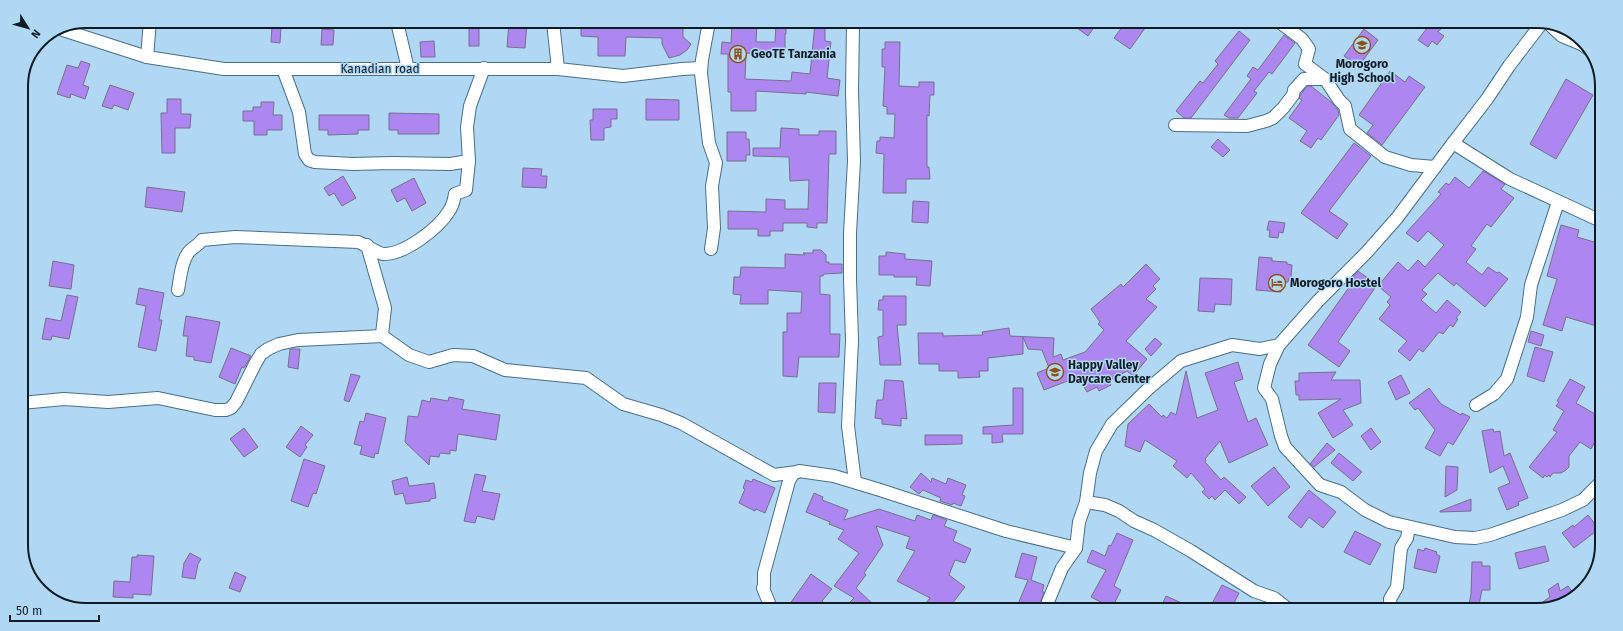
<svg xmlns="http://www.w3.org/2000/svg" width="1623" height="631" font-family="'Fira Sans',sans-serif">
  <rect width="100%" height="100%" fill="#b0d8f4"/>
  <g fill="#ac87ef" stroke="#796d92">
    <rect x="469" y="22" width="10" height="24"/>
    <polygon points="509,22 527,22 525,48 507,47"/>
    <polygon points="581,22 676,22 676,25 683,25 683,37 691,44 687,50 680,55 669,58 662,44 662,38 626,37 625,56 598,56 598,37 581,36"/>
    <polygon points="732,23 757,23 756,42 775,42 776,23 786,23 786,34 785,34 785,53 770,55 746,53 745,79 791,81 792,72 810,74 815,23 825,23 825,41 831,42 827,78 840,80 838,96 806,92 806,94 756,91 756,111 731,111 731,92 728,92 728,54 721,54 722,42 731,43"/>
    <polygon points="1070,23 1097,23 1088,36"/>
    <polygon points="1125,23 1148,24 1130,49 1114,38"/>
    <polygon points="1430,24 1445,24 1438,32 1444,36 1437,45 1432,41 1428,47 1418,40"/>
    <polygon points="272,27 281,27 280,43 271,42"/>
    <polygon points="322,29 334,30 333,45 321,45"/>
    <polygon points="1364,29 1378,40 1358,67 1344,56"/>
    <polygon points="1239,31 1250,40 1191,118 1184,118 1176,111 1200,81 1203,83 1218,64 1215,61"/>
    <polygon points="1284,35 1295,43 1272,74 1269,72 1254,91 1257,93 1238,118 1229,118 1224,115 1251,79 1247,76 1253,67 1258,70"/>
    <polygon points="434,41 435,57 421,57 420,42"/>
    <polygon points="885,42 900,42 899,86 919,87 919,82 934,82 934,95 930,95 929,116 927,115 927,167 929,167 930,179 906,179 906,193 883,193 884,154 876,153 877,141 880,141 880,137 894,138 895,114 887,114 887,107 883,106 885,67 882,67 882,49 885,49"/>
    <polygon points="81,61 90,64 83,85 89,87 85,99 71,94 70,98 57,94 67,65 78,68"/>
    <polygon points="1390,71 1405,82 1409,76 1425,87 1382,145 1367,133 1373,125 1359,115"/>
    <polygon points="1566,79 1593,95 1556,159 1530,144"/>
    <polygon points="110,85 134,93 128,110 114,105 112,109 102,106"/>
    <polygon points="1307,86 1311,86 1331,102 1338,110 1339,115 1321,140 1318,138 1311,148 1300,141 1307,131 1289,118 1302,100 1299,98 1301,94"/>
    <polygon points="167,99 181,99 181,114 191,114 190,128 175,128 175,153 162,153 161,113 167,113"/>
    <polygon points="646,99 679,100 679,120 646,120"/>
    <polygon points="261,102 274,102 273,115 282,115 282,130 267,130 267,135 254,135 254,121 243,121 243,111 253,111 253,107 261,107"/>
    <polygon points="593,109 617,109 617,119 611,119 611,127 604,128 604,140 591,140 590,120 593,120"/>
    <polygon points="389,113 439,114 439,134 398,134 398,130 389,130"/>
    <polygon points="319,115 369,115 369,130 358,130 358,134 328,135 328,130 319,130"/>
    <polygon points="781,128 799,129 799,135 819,135 819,131 836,131 836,154 829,154 827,223 817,223 817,228 807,227 807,223 783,223 783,231 770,231 770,236 758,236 758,229 728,229 728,211 766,212 766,199 785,200 785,209 808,209 809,180 790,181 789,157 753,156 753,148 780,148"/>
    <polygon points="727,132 746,132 746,139 749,139 750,155 746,155 746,161 727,161"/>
    <polygon points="1218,139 1230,150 1223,157 1211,147"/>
    <polygon points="1354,143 1371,156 1329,211 1348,224 1337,239 1301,213"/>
    <polygon points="523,168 542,169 541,176 547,176 546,188 522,187"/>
    <polygon points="1483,171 1505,184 1501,189 1514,198 1491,227 1487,224 1471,246 1476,249 1466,262 1482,275 1488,267 1497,273 1499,272 1508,279 1485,307 1456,283 1454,286 1438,273 1422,290 1427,294 1421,300 1436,313 1447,300 1461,312 1456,318 1458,319 1453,327 1450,325 1443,334 1439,332 1423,352 1419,349 1410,361 1398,351 1407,341 1379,319 1390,305 1387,302 1391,297 1378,286 1398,262 1408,271 1418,260 1425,267 1444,245 1428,231 1418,242 1406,233 1441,194 1438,192 1446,183 1449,185 1455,177 1469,188"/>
    <polygon points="343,176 356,198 342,206 334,193 329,196 324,188"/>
    <polygon points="414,178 426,203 412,211 405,198 397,202 391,190"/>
    <polygon points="147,187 185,192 182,212 145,207"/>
    <polygon points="913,201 929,202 928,223 912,222"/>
    <polygon points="1269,221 1285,223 1283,233 1279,232 1278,238 1269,237 1270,230 1267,230"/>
    <polygon points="1561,225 1579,230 1577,237 1601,244 1600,327 1566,317 1562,331 1543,325 1557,279 1547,276"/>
    <polygon points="813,250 821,250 826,255 826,262 829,262 829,264 842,264 842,273 824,274 823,276 820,276 820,294 830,295 830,334 840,334 839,357 799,357 797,377 783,376 783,332 787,332 787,313 801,313 802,292 768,290 768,304 740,304 741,295 733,294 734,277 740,277 741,267 785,268 785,254 805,255 803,253 813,253"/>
    <polygon points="886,252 905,254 905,259 932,261 930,286 916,285 917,277 894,277 894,275 879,275 879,256 886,256"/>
    <polygon points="1259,257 1272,258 1272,261 1287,262 1287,264 1292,265 1291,278 1289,278 1288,282 1282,282 1281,292 1256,290"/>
    <polygon points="53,261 74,265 71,289 49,286"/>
    <polygon points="1146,264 1160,279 1153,286 1156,289 1146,299 1157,307 1126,341 1147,359 1133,376 1127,371 1109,381 1111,385 1099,391 1097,387 1087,392 1078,377 1044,390 1037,373 1049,368 1042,350 1028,349 1023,337 1023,354 988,358 988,371 979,371 980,377 958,378 958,371 939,371 939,364 919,364 918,333 943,333 943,336 983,335 982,332 1009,328 1010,336 1054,338 1053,357 1061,354 1063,360 1085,352 1104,330 1098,324 1100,322 1091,309 1121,284 1123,287"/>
    <polygon points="1358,271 1377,285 1338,342 1350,351 1339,367 1308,345 1352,283 1350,280"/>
    <polygon points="1200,278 1232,279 1231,305 1215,304 1214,312 1198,311"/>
    <polygon points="139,288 164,293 159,320 162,320 156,351 138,347 146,306 136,304"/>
    <polygon points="67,295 78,297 69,339 52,336 51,340 42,339 46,318 61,321"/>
    <polygon points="883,296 906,296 906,325 897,325 901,365 880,365 878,337 883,336 883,310 878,310 879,300 883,300"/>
    <polygon points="186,316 220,322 211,363 194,360 194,357 186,356 188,336 183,336"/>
    <polygon points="1531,331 1544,335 1541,346 1528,342"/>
    <polygon points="1155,338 1162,344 1151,356 1145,349"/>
    <polygon points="1535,347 1553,352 1544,382 1527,376"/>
    <polygon points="231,348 251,356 244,368 242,367 235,384 219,377"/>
    <polygon points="290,349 300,349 298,369 288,367"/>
    <polygon points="1238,362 1243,379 1234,382 1248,422 1256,418 1268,445 1229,463 1220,441 1205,459 1206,460 1205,462 1221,480 1224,477 1246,497 1239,504 1225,490 1215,500 1212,496 1209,499 1202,492 1205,489 1191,473 1187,478 1173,466 1177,461 1145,440 1140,452 1125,446 1128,424 1149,404 1162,417 1163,415 1167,418 1171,412 1176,415 1186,371 1197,418 1218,410 1205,373"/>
    <polygon points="1336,372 1331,380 1360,380 1361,403 1343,410 1353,425 1333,438 1318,413 1341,399 1299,400 1299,395 1296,395 1295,381 1299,381 1299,373"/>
    <polygon points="351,374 360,376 349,402 344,400"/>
    <polygon points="1401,375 1410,393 1396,400 1388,382"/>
    <polygon points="1570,379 1585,387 1576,403 1600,417 1599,434 1591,449 1580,442 1569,456 1569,467 1566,470 1561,473 1553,473 1550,477 1549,475 1547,477 1545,475 1543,478 1529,467 1557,432 1553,430 1564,411 1556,406 1559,402 1557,401"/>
    <polygon points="885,380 903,381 907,419 901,418 901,426 882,424 882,419 875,418 877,400 883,400"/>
    <polygon points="819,383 836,383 835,413 818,412"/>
    <polygon points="1013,388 1023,388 1023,434 1002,434 1003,442 992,443 992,434 983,434 983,427 1013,425"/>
    <polygon points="1429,388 1441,404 1461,415 1462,413 1470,417 1453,445 1448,442 1440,456 1425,448 1435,430 1418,408 1415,410 1409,403"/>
    <polygon points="449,397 464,400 462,409 500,415 496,440 458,434 456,451 450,450 450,454 440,453 439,457 430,456 429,465 405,442 408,416 418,417 422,400 430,402 431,398 448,401"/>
    <polygon points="366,413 386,418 378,454 375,453 374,458 360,454 362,446 354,444 360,421 364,422"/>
    <polygon points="301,426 313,435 305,445 307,447 300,457 286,447"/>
    <polygon points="244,428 258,447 244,457 230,439"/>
    <polygon points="1371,428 1381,442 1371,450 1361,436"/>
    <polygon points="1493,429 1494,432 1500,431 1504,456 1510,453 1528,498 1518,502 1519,505 1507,510 1498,488 1510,483 1503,466 1490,473 1482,431"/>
    <polygon points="925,435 962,435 962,444 925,445"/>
    <polygon points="1327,443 1335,450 1314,467 1310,464"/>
    <polygon points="1339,453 1362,472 1353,481 1331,463"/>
    <polygon points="304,459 325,466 316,494 313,493 308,507 291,501"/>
    <polygon points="1446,466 1458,467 1457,490 1445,497"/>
    <polygon points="1274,467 1290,487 1268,506 1251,486"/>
    <polygon points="921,473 931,482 932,478 946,484 948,478 966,485 962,495 965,496 961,506 953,503 952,505 940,501 941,498 923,490 919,494 910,487"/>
    <polygon points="475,474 486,476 482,491 500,494 494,520 477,516 475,523 464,521"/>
    <polygon points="407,477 409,486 434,483 436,498 430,499 430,501 406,504 403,493 395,495 392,481"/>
    <polygon points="753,479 775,488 765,513 756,509 755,511 739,503 745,489 743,488 746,480 752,482"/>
    <polygon points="1309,490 1336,512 1323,528 1309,517 1301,528 1288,517"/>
    <polygon points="814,493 823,497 822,500 848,510 844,520 879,509 915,521 917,515 931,520 933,515 947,520 944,526 957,531 953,541 971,549 965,563 955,560 949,575 965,587 948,609 933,609 926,603 930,598 897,581 915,551 906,548 910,537 876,526 883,545 864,573 866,575 856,588 877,608 844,608 854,598 834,586 859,553 838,539 844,530 829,524 830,522 806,512"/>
    <polygon points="1471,499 1471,511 1440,512 1440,511"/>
    <polygon points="1588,515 1599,529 1574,548 1562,533 1573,525 1574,527"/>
    <polygon points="1355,531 1381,544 1370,565 1344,552"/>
    <polygon points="1117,533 1133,540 1114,586 1121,590 1112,608 1091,597 1106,570 1087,562 1092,550 1105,556 1109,545 1111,546"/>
    <polygon points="1545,546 1549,561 1519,569 1515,553"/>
    <polygon points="1425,548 1437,552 1436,554 1440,556 1436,573 1414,568 1418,549 1424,551"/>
    <polygon points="190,553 201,559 198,564 195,579 182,577 184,563"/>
    <polygon points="1022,553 1037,557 1031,580 1044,585 1042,592 1044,592 1038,609 1016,609 1028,580 1015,577"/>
    <polygon points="137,555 154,556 151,595 133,594 133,598 113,597 114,581 130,582 132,557 137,557"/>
    <polygon points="1472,562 1482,562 1482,566 1490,566 1490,590 1482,590 1478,610 1468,610 1471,594"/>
    <polygon points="235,572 246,577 240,592 229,588"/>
    <polygon points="811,574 832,589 822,601 830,608 787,608"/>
    <polygon points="1558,583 1560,591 1568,586 1575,596 1574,599 1564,602 1563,600 1556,604 1538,610 1531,610 1550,597 1548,590"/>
    <polygon points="1222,585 1239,593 1231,609 1209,609"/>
    <polygon points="1166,596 1195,609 1160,609"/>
  </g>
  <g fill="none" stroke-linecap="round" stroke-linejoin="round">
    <g stroke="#4a6f88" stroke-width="14">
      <g id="street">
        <polyline points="397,22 408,69"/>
        <polyline points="553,22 558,69"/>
        <polyline points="709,22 702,60 701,73 709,143 716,163 712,186 714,228 711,249"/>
        <polyline points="853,23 852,91 854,161 850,233 850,279 852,340 848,426 855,482"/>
        <polyline points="1282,24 1302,39 1309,49 1305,64 1325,79 1339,100 1345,106 1350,129 1385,157 1411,165 1435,167"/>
        <polyline points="1549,24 1562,36 1581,44 1590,50"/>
        <polyline points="63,30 147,57 224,69 558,69 623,76 682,69 701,68"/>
        <polyline points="147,57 150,21"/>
        <polyline points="283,69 299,112 305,154 309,160 315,162 353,164 392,163 450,164 469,161"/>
        <polyline points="1175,125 1247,126 1266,121 1273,118 1283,108 1293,95 1294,90 1304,79 1325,79"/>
        <polyline points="1453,143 1510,179 1601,221"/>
        <polyline points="367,245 385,308 382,334 385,338 409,355 429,362 453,355 473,356 505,370 586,378 623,404 661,415 681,423 774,475 797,472"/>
        <path d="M178,290c2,-11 3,-27 10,-37 4,-6 9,-6 14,-13l33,-3 123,5c8,3 19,11 25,12 21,1 56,-26 66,-43 4,-5 5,-11 6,-17l11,-4 3,-29 -2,-34 3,-21 14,-38"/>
        <polyline points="1279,345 1270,364 1264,388 1272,399 1281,436 1285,447 1320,485 1341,492 1365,510 1389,522 1455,537 1475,538 1490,535 1562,510 1583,500 1599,484"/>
        <polyline points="21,403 64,399 108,402 158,398 215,410 226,410 231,408 236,402 255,364 261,354 268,349 279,344 298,340 383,336"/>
        <polyline points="1476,405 1494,394 1507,379 1527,317 1531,285 1558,202"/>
        <polyline points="1086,502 1105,505 1119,511 1134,521 1154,530 1191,551 1254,591 1274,598 1288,609"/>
        <polyline points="771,608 763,588 764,586 764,573 789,481 793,474 799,471 834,476 880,490 1006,531 1076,548"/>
        <polyline points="1045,609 1062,568 1076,548 1079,522 1086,502 1090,473 1096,451 1112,424 1148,389 1181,361 1232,345 1260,349 1279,345 1318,301 1367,252 1397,218 1453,143 1487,99 1509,66 1541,24"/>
        <polyline points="1391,610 1390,599 1397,587 1401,548 1407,538 1409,527"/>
      </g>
    </g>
    <use href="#street" stroke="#fff" stroke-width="12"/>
  </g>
  <defs>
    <g id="school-ring" transform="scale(0.9)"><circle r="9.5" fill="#b0d8f4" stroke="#8c4e12" stroke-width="1.5"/><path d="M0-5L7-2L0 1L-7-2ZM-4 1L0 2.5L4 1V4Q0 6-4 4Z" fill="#8c4e12"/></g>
    <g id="building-ring" transform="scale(0.9)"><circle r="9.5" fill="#b0d8f4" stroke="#8c4e12" stroke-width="1.5"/><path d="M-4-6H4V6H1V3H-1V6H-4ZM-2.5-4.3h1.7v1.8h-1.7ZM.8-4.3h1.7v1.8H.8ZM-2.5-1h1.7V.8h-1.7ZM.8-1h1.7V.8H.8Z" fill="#8c4e12"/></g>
    <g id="hotel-ring" transform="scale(0.9)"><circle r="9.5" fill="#b0d8f4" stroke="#8c4e12" stroke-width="1.5"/><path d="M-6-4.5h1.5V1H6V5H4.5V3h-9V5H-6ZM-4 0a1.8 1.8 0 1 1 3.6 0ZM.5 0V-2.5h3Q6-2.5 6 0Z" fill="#8c4e12"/></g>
  </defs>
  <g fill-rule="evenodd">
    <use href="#school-ring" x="1362" y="45"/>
    <use href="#building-ring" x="738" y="54"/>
    <use href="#hotel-ring" x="1277" y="283"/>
    <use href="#school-ring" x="1055" y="372"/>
  </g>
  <g text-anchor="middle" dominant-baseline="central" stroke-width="3" stroke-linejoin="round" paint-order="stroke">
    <g font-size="12" font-weight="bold" fill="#0d1c26" stroke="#b0d8f4" text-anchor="start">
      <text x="751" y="54">GeoTE Tanzania</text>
      <text x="1362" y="64" text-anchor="middle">Morogoro<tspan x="1362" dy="14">High School</tspan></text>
      <text x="1290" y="283">Morogoro Hostel</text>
      <text x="1068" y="365">Happy Valley<tspan x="1068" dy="14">Daycare Center</tspan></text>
    </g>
    <g font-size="12" fill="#0d1c26" stroke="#b0d8f4">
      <text x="380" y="69">Kanadian road</text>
    </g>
  </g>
  <path d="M0 0H1623V631H0ZM86 28H1537A58 58 0 0 1 1595 86V545A58 58 0 0 1 1537 603H86A58 58 0 0 1 28 545V86A58 58 0 0 1 86 28Z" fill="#b0d8f4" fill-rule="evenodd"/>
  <path fill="none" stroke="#0d1c26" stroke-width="2" d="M86 28H1537A58 58 0 0 1 1595 86V545A58 58 0 0 1 1537 603H86A58 58 0 0 1 28 545V86A58 58 0 0 1 86 28Z"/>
  <g transform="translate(28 28) rotate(127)" stroke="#b0d8f4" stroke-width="3" paint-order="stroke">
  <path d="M0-3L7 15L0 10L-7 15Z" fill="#0d1c26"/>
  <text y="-6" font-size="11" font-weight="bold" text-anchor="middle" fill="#0d1c26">N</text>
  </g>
  <path d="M10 615v6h89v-6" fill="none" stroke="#0d1c26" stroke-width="2"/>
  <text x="16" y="615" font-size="12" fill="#0d1c26" stroke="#b0d8f4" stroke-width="3" paint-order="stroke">50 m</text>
</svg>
